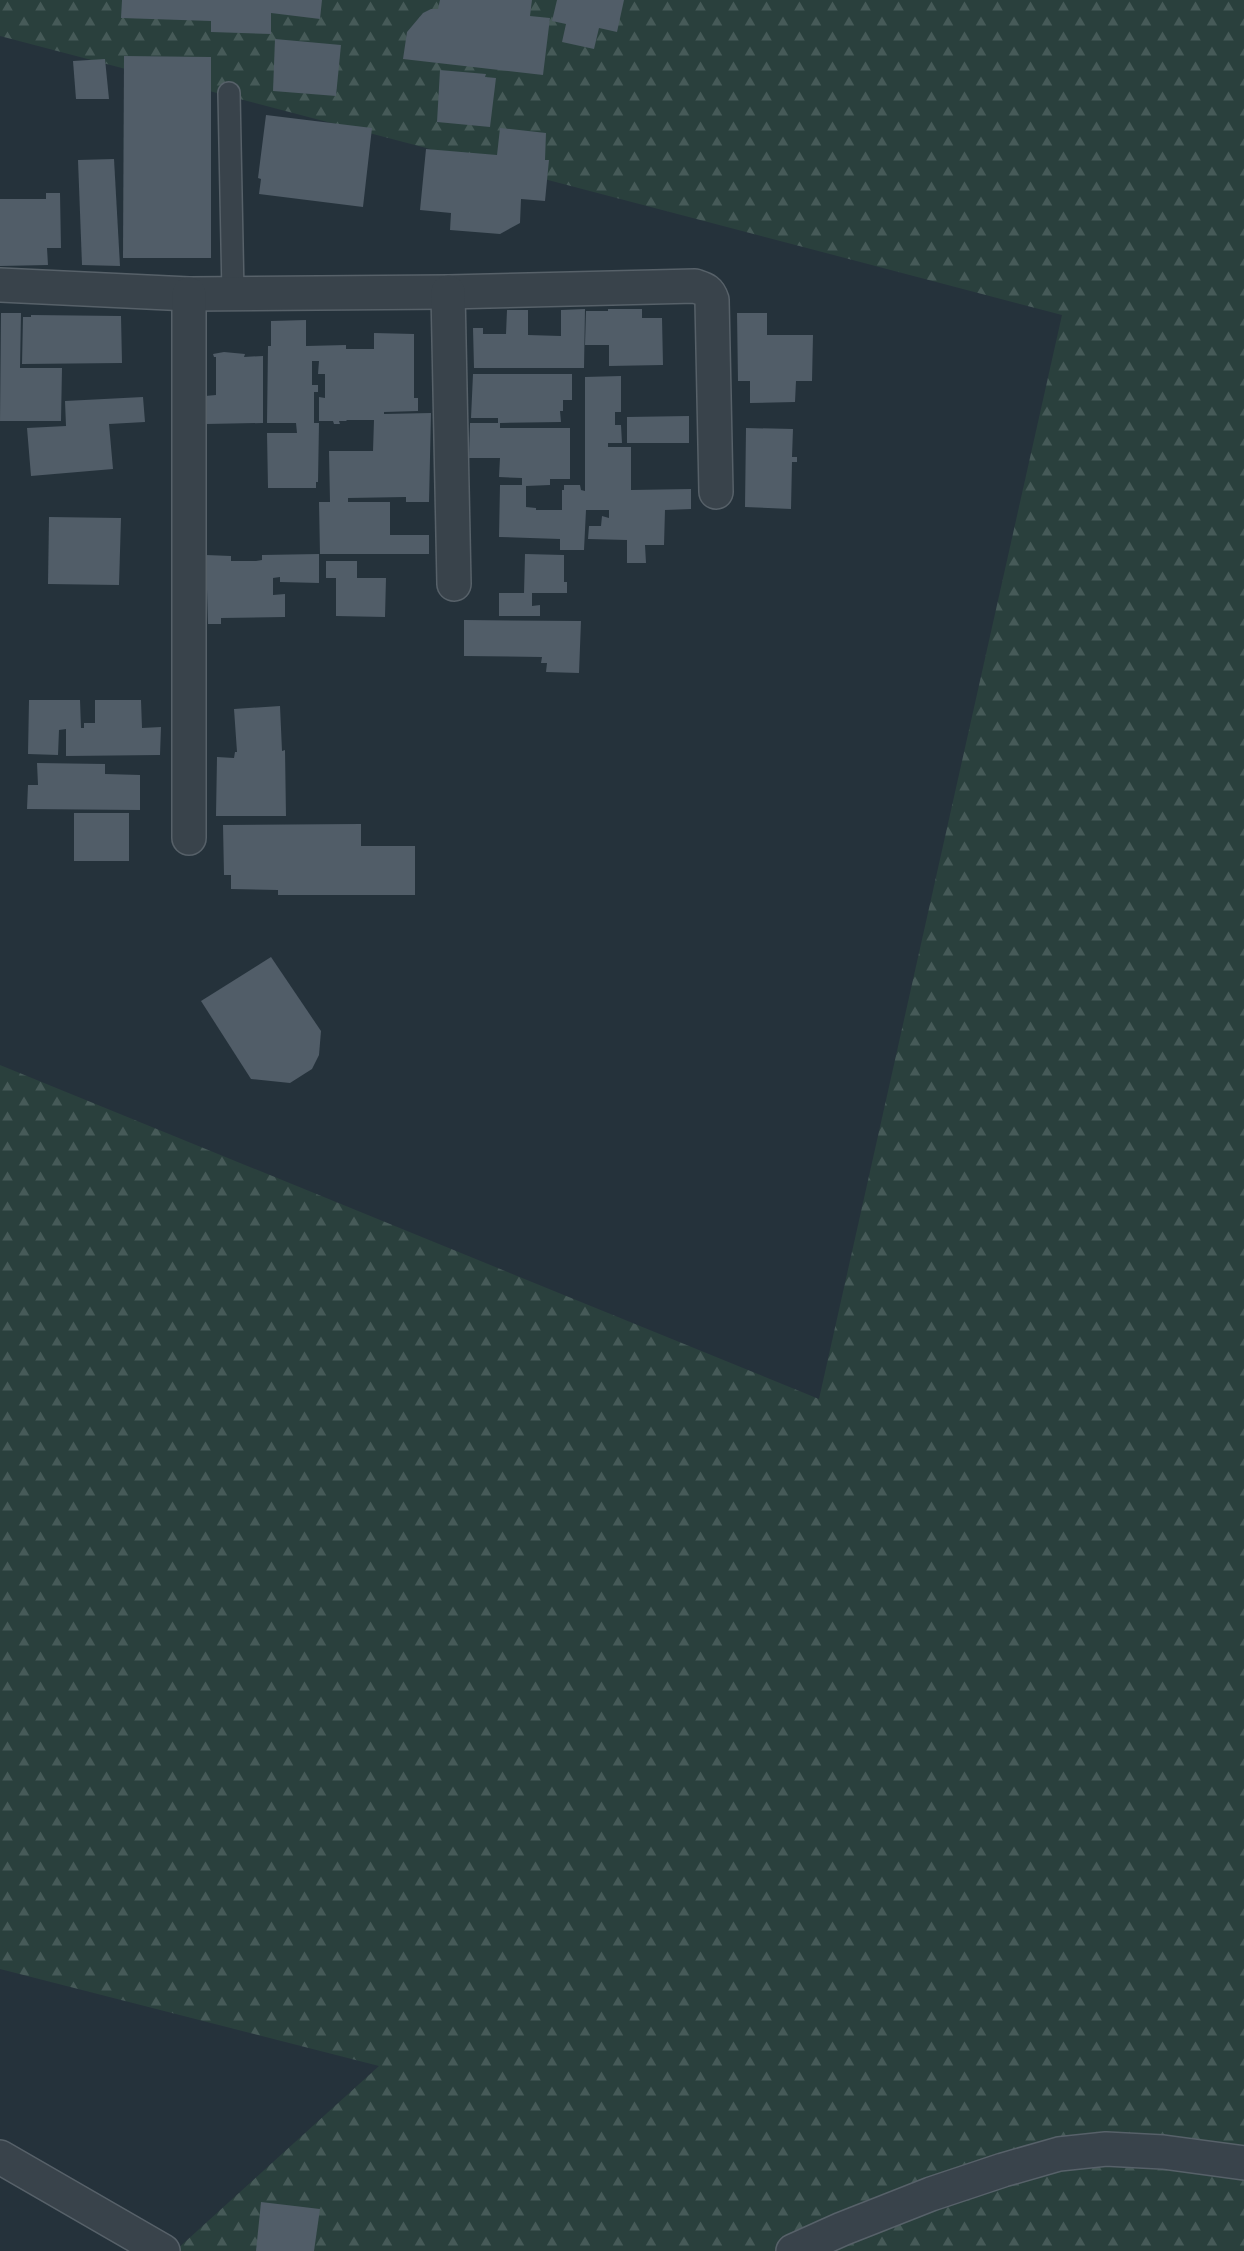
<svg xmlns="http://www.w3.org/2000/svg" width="1244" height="2251" font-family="'Open Sans',sans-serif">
  <defs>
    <pattern id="forest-firs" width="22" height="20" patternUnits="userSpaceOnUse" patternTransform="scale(1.5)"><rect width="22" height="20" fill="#2a403d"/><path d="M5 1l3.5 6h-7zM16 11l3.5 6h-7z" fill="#465a58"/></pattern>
  </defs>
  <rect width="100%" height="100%" fill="#25323b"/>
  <polygon fill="url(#forest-firs)" points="0,0 1244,0 1244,2251 175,2251 379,2066 0,1969 0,1065 819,1399 1062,315 0,36"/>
  <g fill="#515d68">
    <polygon points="122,0 322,0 320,19 271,13 271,34 211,32 211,21 121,18"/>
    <polygon points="440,0 532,0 530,16 550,18 543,75 403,59 407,32 423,13 431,9 438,9"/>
    <polygon points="557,0 624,0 617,32 599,28 594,49 562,42 566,24 552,21"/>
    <polygon points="275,39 341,45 336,96 273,91"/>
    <polygon points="124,56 211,57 211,258 123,258"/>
    <polygon points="105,59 109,99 76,99 73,61"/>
    <polygon points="440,70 486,74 485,77 496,78 490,127 437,122"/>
    <polygon points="266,115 372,128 363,207 259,194 261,179 258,178"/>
    <polygon points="500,128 546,133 545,160 549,160 545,201 521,199 520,223 500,234 450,230 451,213 420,210 426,149 497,155"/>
    <polygon points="114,159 120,266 82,265 78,160"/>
    <polygon points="46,193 60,193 61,248 47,248 48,265 0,266 0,199 46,199"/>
    <polygon points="585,309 584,368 474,368 473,328 483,328 483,334 506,334 507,310 528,310 528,335 561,336 561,310"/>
    <polygon points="608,309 642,309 642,318 662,318 663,365 609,366 609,345 585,345 586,311 608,311"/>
    <polygon points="1,313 21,313 20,368 62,368 61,421 0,421"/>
    <polygon points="737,313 767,313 767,335 813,335 812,381 796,381 795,402 750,403 750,381 738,381"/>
    <polygon points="31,315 121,316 122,363 22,364 23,317 31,317"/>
    <polygon points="306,320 306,346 346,345 346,349 374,349 374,333 414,334 414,398 418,398 418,411 384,412 384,414 431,413 429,502 406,502 406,497 348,498 348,502 390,502 390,535 429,535 429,554 320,554 319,502 330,502 329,451 373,451 374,420 346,420 347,421 339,421 340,424 334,424 333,421 319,421 319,397 325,398 325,374 318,374 319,361 312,361 312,385 318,385 318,392 314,392 314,423 319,423 318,482 316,482 316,488 268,488 267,433 297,433 296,423 267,423 268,346 271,346 271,321"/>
    <polygon points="224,352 245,354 244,357 263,356 263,423 206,424 205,396 216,395 216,357 214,357 213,354"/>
    <polygon points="473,374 572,374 572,400 563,400 563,411 560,411 561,422 500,423 500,428 570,428 570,479 550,479 550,485 526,486 526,507 536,508 536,510 562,510 562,490 564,490 564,485 580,485 581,490 585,491 585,377 621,376 621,412 615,412 615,425 621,425 622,443 608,443 608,447 631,447 631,490 691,489 691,509 665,510 664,545 645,545 646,563 627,563 627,540 588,539 589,526 601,526 602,516 609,518 609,510 586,510 584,550 560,550 560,539 499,537 500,485 522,485 522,478 499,477 500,458 469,458 470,423 498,423 498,418 471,418"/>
    <polygon points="143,397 145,422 109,424 113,469 31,476 27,428 66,426 65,401"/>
    <polygon points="689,416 689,443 627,443 627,417"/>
    <polygon points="746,428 793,429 792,457 797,457 797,462 792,462 791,509 745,507"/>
    <polygon points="49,517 121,518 119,585 48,584"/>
    <polygon points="319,554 319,583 280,582 280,577 273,578 273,595 285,594 285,617 221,618 221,624 208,624 206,555 231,556 231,561 256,561 262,560 262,555"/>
    <polygon points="525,554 564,555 564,582 567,582 567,593 532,593 532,606 540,605 540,616 499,616 499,593 524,593"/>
    <polygon points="326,561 357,561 357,578 386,578 385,617 336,616 336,578 326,578"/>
    <polygon points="464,620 581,621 579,673 546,672 547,663 541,663 542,657 464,656"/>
    <polygon points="29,700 80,700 81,728 84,728 84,723 95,723 95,700 141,700 142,728 161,727 160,755 66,756 66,729 59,730 58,755 28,754"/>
    <polygon points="280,706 282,751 285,750 286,816 216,816 217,757 234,758 235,752 237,752 234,709"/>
    <polygon points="37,763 105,764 105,774 140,775 140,810 27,809 28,785 38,785"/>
    <rect x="74" y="813" width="55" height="48"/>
    <polygon points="361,824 361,846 415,846 415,895 278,895 278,890 231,889 231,875 224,875 223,825"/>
    <polygon points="271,957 321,1031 319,1055 312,1069 290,1083 251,1079 201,1001"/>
    <polygon points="261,2202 320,2209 314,2251 256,2251"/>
  </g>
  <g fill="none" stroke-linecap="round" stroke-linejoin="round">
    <g stroke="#576169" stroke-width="24">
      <polyline id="lane" points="229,93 233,294"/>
    </g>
    <g stroke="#576169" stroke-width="36">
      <g id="street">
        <path d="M0,285l189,9 259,-2 247,-6c9,3 14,4 17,14l4,192"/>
        <polyline points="448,292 454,584"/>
        <polyline points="189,838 189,294"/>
        <polyline points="0,2157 163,2251"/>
        <polyline points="793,2251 842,2229 931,2194 1003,2170 1059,2154 1106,2149 1163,2152 1244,2163"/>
      </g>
    </g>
    <use href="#lane" stroke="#39434b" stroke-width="21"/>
    <use href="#street" stroke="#39434b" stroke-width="33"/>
  </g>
</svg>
